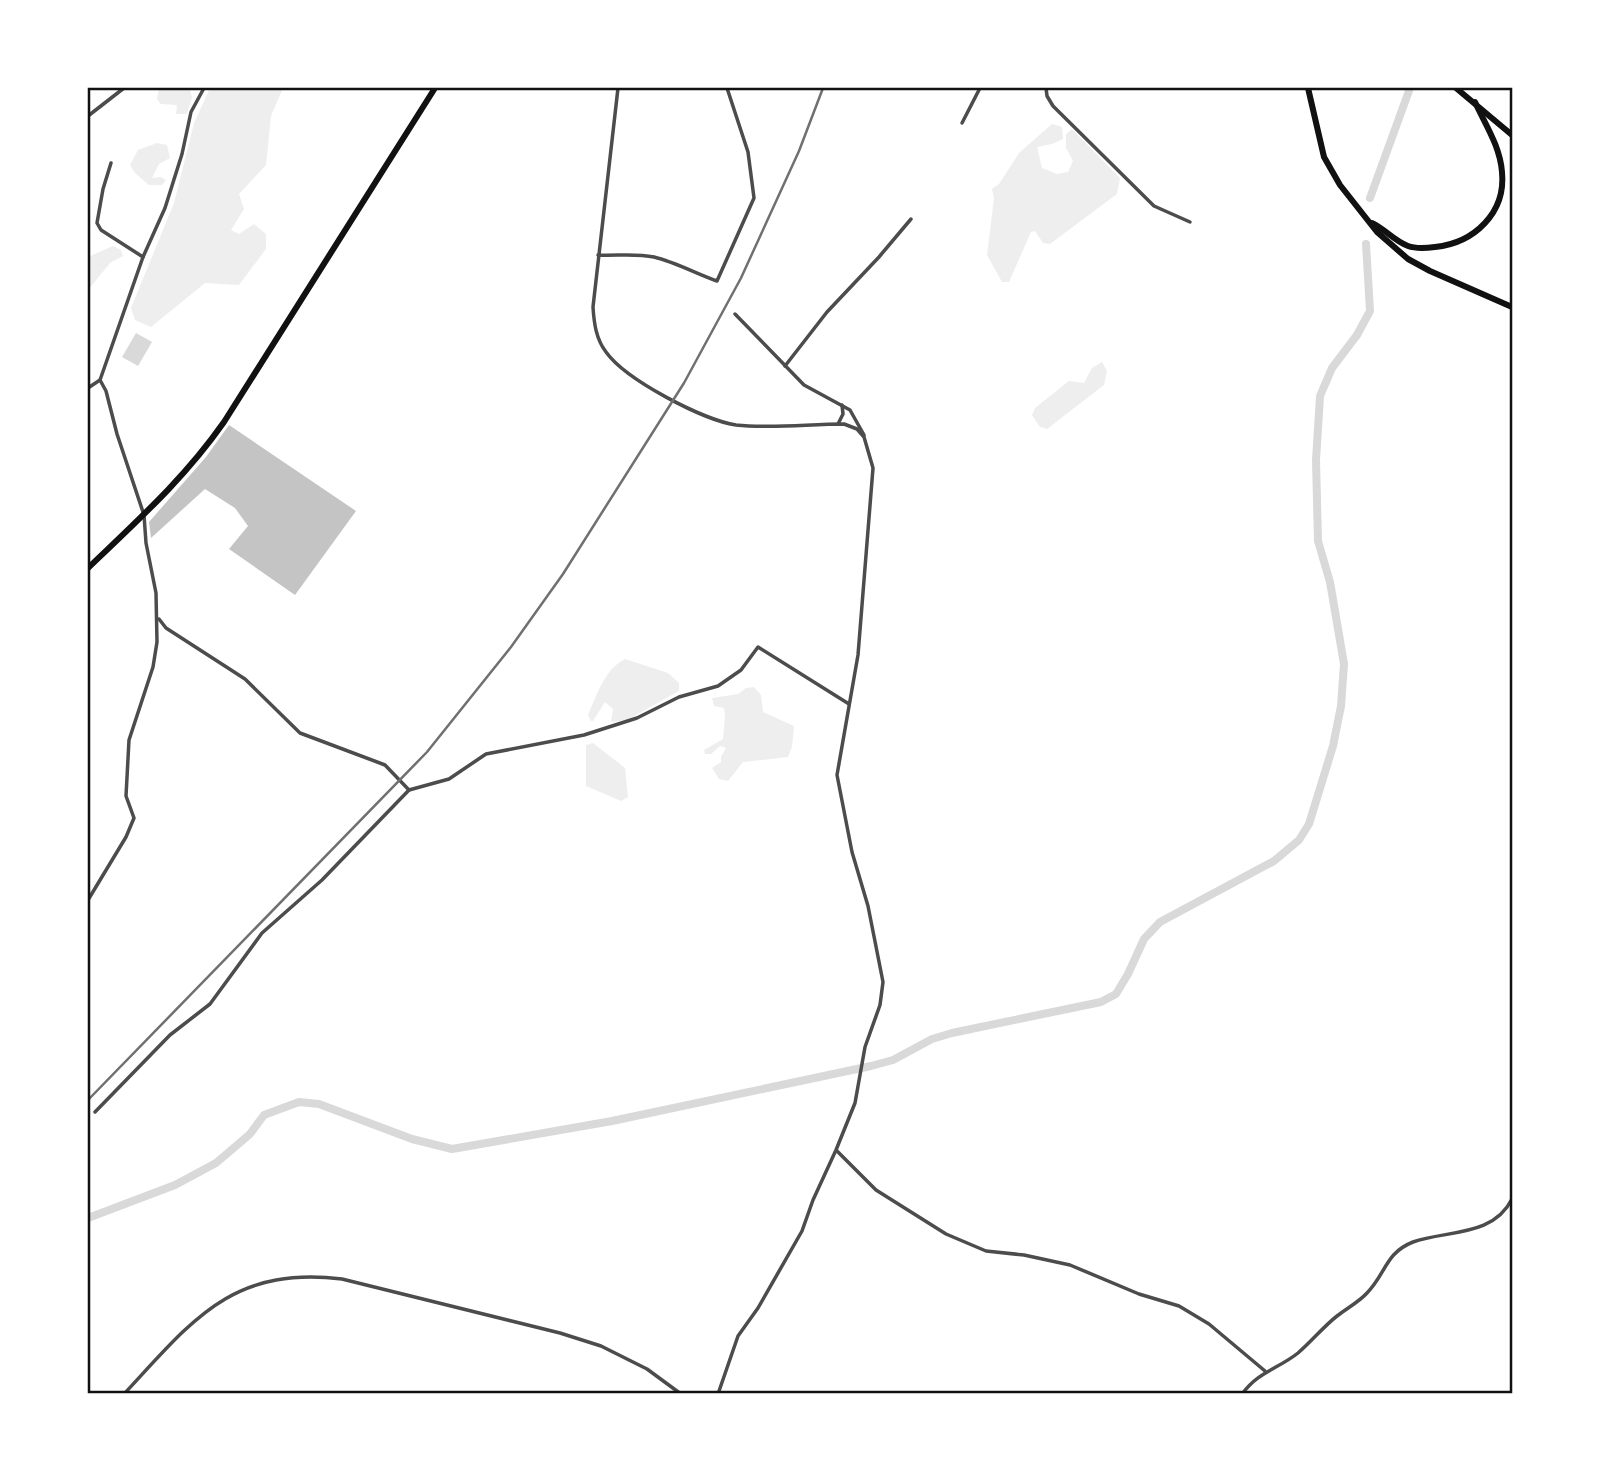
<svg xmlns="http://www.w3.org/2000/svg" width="1600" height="1481" font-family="'Fira Sans',sans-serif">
  <rect width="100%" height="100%" fill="#fff"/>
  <g fill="#eee">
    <polygon points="159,88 196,88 190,90 192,97 187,114 176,114 177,105 161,104 157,99"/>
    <polygon points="210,88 283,88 271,116 266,165 239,194 244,209 231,230 239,234 254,224 266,234 266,249 239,285 205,283 151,327 135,320 131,308 174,203 194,123"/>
    <polygon points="1052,124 1062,127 1063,139 1052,144 1037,147 1042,168 1057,174 1068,172 1073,161 1066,148 1066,134 1072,129 1120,178 1117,194 1050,244 1043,243 1035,231 1031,232 1009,282 1002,282 987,255 994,198 992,189 999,184 1019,153"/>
    <polygon points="157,143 167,145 170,158 159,164 152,178 161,177 166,180 162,185 149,185 135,173 130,165 138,150"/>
    <polygon points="113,246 121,250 123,256 110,263 88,290 88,257"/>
    <polygon points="1102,362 1107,371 1104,385 1047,429 1040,427 1032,415 1035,408 1069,381 1084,383 1092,368"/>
    <path d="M625,659l43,14 11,10v8l-52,29 -16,2 2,-13 -8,-7 -12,19h-2l-3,-6c9,-20 16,-45 37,-56z"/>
    <polygon points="754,687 761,695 763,712 794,726 792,747 788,757 743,762 728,781 719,779 712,768 721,762 721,757 726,748 720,746 711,754 705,754 704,750 723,739 725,716 724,708 714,706 712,698 738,694 746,688"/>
    <polygon points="593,743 625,768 628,797 621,801 586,786 586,745"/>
  </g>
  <polygon fill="#d9d9d9" points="136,333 152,342 138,366 122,357"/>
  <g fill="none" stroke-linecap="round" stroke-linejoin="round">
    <g stroke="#d9d9d9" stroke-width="8">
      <polyline points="1370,198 1410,88"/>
      <polyline points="88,1218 175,1185 216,1163 250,1134 264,1115 299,1102 319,1104 412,1139 452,1149 612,1121 871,1066 893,1060 932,1039 952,1033 1101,1002 1116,994 1128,974 1144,939 1160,922 1274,861 1299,840 1309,824 1333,746 1341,706 1344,664 1330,582 1318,541 1316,460 1320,396 1332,368 1357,335 1370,311 1366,244"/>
    </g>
  </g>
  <polygon fill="#c4c4c4" points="229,425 356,511 295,595 229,549 248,526 235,508 205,489 151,538 149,522 206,457"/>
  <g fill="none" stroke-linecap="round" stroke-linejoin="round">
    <g stroke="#4c4c4c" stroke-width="3.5">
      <path d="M618,88l-25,219c1,16 3,32 13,45 20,28 97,68 130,73 35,4 73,-1 108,-1l13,5 7,8 9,31 -15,187 -21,120 15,77 16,54 15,76 -3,23 -15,42 -10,56 -19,47 -23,50 -11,31 -44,77 -20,28 -20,58"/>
      <polyline points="1046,88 1047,96 1053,106 1154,206 1190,222"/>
      <polyline points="88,116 124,88"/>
      <polyline points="962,123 980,88"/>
      <polyline points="111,163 103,189 97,223 101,230 143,257"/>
      <path d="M598,255c19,1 37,-2 56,2 21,5 43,17 63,24l37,-83 -6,-46 -21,-64"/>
      <polyline points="735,314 804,385 850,410 864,435"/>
      <polyline points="785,366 827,312 879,257 911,219"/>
      <polyline points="88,388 100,380"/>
      <polyline points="838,424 843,414 842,405"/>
      <polyline points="159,619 166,628 245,679 300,733 385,765 409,790 449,779 486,754 584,735 637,718 679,697 718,686 741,670 758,647 849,704"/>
      <polyline points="88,900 126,837 134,818 126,796 129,740 153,667 157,642 156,593 146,543 144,515 117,434 106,391 100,380 143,257 165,208 182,154 191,112 204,88"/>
      <polyline points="95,1112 170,1035 210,1004 262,933 322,880 409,790"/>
      <polyline points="837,1151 876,1190 946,1234 986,1251 1024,1255 1070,1265 1139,1294 1179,1306 1209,1324 1265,1371"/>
      <path d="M124,1394c69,-74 107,-128 218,-115l218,54 41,13 46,23 34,25"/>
      <path d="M1242,1394c17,-23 36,-25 56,-41 14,-12 25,-26 39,-37 10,-8 22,-14 30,-23 19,-19 18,-40 46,-51 34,-12 80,-5 99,-43"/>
    </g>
    <g stroke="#111" stroke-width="6">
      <polyline points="1456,88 1512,135"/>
      <path d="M88,568c50,-48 96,-89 136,-146l211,-334"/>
    </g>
    <g stroke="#111" stroke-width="6">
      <polyline points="1308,88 1324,157 1340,185 1377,232 1408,259 1430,271 1512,307"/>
      <path d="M1372,223c13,6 22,18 36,23 8,3 19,2 27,1 39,-4 71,-34 67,-75 -2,-26 -17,-48 -27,-70"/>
    </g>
    <polyline stroke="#707070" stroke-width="2.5" points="88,1100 427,752 511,647 563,574 684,383 741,278 799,151 823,88"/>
  </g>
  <rect width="1600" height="1481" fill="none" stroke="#ffffff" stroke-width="178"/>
  <rect x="89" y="89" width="1422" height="1303" fill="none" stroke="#111" stroke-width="2.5"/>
</svg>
